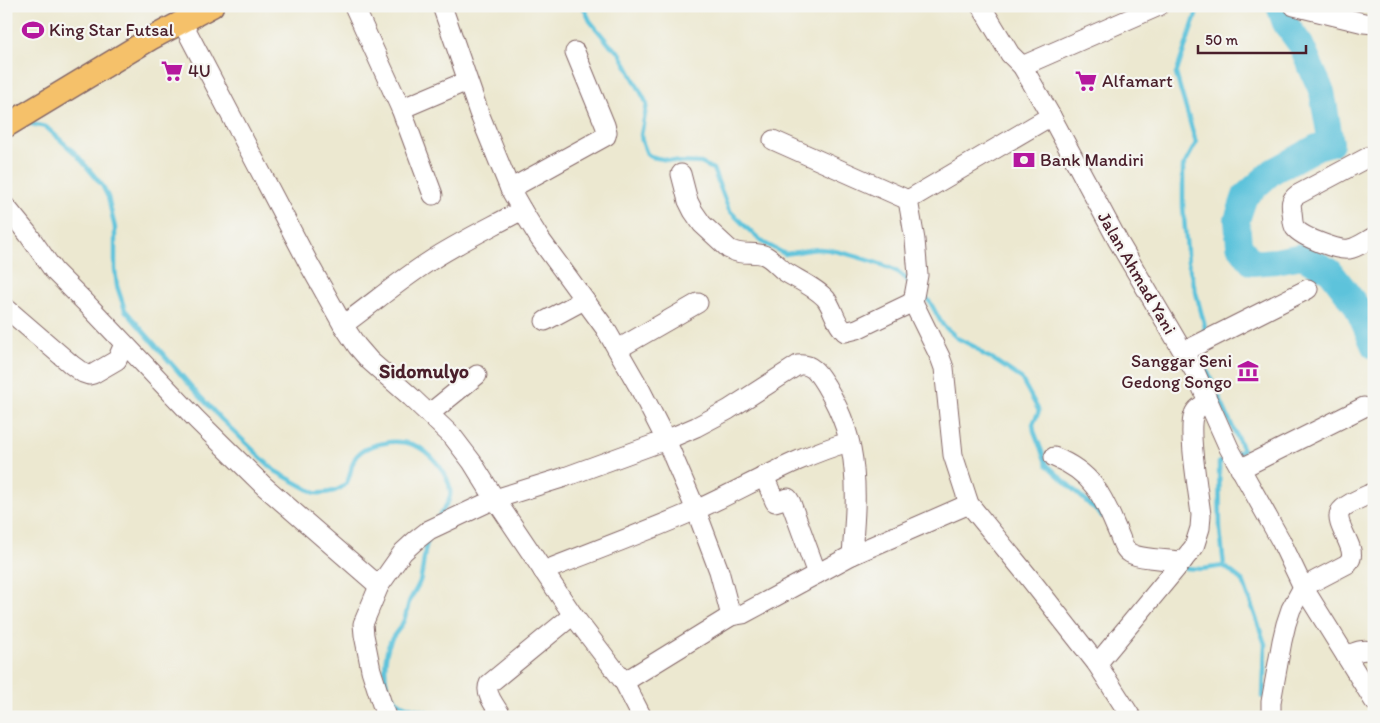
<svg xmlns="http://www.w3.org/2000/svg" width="1380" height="723" font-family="Itim,sans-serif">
  <rect width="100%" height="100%" fill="#f6f6f2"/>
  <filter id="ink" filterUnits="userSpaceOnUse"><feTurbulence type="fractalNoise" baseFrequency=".02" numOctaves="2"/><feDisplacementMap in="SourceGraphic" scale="10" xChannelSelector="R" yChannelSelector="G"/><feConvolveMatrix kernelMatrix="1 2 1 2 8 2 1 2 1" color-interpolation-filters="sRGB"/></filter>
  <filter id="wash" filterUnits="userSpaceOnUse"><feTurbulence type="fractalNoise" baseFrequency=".0096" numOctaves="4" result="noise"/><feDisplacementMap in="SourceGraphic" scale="20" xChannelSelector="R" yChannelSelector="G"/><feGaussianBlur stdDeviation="1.12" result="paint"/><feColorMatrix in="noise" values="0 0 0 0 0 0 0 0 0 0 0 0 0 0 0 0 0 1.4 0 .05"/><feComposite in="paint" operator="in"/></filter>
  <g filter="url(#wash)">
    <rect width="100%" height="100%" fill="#ece8d0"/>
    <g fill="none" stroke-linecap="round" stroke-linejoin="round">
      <g stroke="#5dc3db" stroke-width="4.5">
        <path d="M583,6l7,15 19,23 11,9 27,51 -6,31 1,6 5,13 5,3 26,5 23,1 12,6 16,41 20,20 15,13 21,11c12,-1 22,-5 35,-5 19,1 61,14 78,23 5,3 8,7 12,11"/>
        <polyline points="1199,6 1176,74 1196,143 1183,167 1183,207 1188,262 1205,327 1203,335"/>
        <path d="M26,123l20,4 30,27 26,31 6,12 7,31v41l2,17 8,24 70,81 26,28 54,52 40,22c8,1 12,0 19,-2 15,-5 15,-13 18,-26 1,-1 2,-6 3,-7 6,-9 20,-14 30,-15 8,-2 18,-1 26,1 18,5 42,33 39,52 -1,8 -9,16 -13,23"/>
        <polyline points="920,291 930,302 942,324 957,338 975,347 984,355 991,358 1021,378 1039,411 1033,424 1034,431 1047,465 1102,516"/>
        <polyline points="1200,350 1199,353 1243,450 1236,454"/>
        <polyline points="1229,457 1219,463 1220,530 1224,566 1243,581 1265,644 1263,697"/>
        <path d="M428,540c-5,13 -4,28 -8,41 -3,8 -8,14 -11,21 -2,7 -3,16 -7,22 -3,6 -8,10 -11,16 -7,14 -9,44 1,56 10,14 35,13 49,21"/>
        <polyline points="1185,568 1202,569 1224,566"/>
      </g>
      <polyline stroke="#5dc3db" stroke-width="26" points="1279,6 1285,23 1301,45 1322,92 1331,143 1317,147 1273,171 1245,196 1237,220 1239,245 1252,263 1276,261 1302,256 1330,271 1356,305 1374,346"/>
    </g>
  </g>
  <g filter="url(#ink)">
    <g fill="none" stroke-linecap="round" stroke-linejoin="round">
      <g stroke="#836565" stroke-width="21">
        <g id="minor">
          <polyline points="354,6 401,109 467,81"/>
          <polyline points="442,6 479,113 510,189 522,210 540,239 605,328 640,389 666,440 696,510 719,571 731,616"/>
          <polyline points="981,6 1010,54 1022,66 1051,116 1118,241 1195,372 1229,448 1281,541 1303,587 1374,701"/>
          <polyline points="1294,6 1364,23 1374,24"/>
          <polyline points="182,22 310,266 343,325 357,346 370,361 411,397 453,437 472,462 495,499 573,615 624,682 642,717"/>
          <polyline points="1022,66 1159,6"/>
          <polyline points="401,109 433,195"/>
          <polyline points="1051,116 908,200 915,240 918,275 913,302 940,357 944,368 953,455 969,504 1027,575 1097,664 1131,717"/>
          <polyline points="773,140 908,200"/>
          <path d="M1374,154l-77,41c-7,5 -6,10 -5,17 1,5 0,11 3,16 7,9 43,23 54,21 8,-1 17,-8 25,-12"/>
          <path d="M681,174l7,27 5,10 9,13 27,25c14,8 26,1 37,7 7,4 12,10 18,15 12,8 33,17 42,28 8,11 9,24 19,33l12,-3 56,-27"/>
          <polyline points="510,189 606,136 607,132 605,125 575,52"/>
          <polyline points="6,207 28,234 54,271 86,303 196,419 264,486 379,586"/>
          <polyline points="7,309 72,365 83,373 89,375 93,374 117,360 124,344"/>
          <polyline points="545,321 584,300"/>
          <path d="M343,325c29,-21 57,-45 87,-64 29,-19 61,-34 92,-51"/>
          <polyline points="618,349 698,303"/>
          <polyline points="1183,352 1308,289"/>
          <polyline points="429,414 477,375"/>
          <path d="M1054,457c38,15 49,39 63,73 4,8 6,19 13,23 9,6 42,7 53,8"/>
          <polyline points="1240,469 1364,407"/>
          <polyline points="764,476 775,502 788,498 791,503 817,574"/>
          <path d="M543,571c51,-20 103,-39 153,-61 51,-23 99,-53 153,-68"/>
          <path d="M1346,656c10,-4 17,-8 28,-4"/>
          <path d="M1097,664l97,-117 6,-19 1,-13c-2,-19 -14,-85 -7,-101 2,-6 9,-9 14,-12"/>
          <polyline points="624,682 731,616 743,614 852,555 969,504"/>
          <path d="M386,717l-15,-47 -7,-35 -1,-11 16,-38 24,-34 12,-11 14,-11 66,-31 67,-21 104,-38 30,-13 32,-17 70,-45c15,-2 21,10 28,21 15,25 26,55 28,84 3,28 0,57 -2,85"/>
          <path d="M502,717c-5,-9 -18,-23 -13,-33l84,-69"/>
          <path d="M1271,717v-15l11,-61 4,-17 5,-15 12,-22 44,-23c1,-2 4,-4 4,-6 4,-13 -17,-34 -11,-46 3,-7 26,-16 34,-20"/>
        </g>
      </g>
      <g stroke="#836565" stroke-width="25">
        <polyline id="major" points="6,126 150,39 212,6"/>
      </g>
      <use href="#minor" stroke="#fff" stroke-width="19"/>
      <use href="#major" stroke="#f5c16b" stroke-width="22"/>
    </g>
  </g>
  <defs>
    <g id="stadium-bare" transform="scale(1.725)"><path d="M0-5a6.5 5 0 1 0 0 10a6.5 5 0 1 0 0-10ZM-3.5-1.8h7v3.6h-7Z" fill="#b5179e" stroke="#f6f6f2" stroke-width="2.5" paint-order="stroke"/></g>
    <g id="supermarket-bare" transform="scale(1.725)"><path d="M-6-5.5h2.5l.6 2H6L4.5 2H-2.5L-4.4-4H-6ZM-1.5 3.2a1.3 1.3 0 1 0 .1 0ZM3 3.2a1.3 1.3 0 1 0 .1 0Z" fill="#b5179e" stroke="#f6f6f2" stroke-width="2.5" paint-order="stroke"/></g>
    <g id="bank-bare" transform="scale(1.725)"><path d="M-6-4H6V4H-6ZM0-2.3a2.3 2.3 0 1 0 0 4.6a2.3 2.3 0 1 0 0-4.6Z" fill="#b5179e" stroke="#f6f6f2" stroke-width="2.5" paint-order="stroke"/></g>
    <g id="museum-bare" transform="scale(1.725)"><path d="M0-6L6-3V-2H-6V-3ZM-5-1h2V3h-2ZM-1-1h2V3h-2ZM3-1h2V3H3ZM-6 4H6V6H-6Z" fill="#b5179e" stroke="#f6f6f2" stroke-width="2.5" paint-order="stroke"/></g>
  </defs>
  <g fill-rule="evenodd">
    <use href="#stadium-bare" x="33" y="30"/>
    <use href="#supermarket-bare" x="172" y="71"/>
    <use href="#supermarket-bare" x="1086" y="81"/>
    <use href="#bank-bare" x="1024" y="160"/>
    <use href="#museum-bare" x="1248" y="371"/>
  </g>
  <g text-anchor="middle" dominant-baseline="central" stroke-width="4.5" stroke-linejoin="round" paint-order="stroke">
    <g font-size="18" fill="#4a1f2b" stroke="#f6f6f2" text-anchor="start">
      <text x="49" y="30">King Star Futsal</text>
      <text x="188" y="71">4U</text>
      <text x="1102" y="81">Alfamart</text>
      <text x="1040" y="160">Bank Mandiri</text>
      <text x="1232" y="361" text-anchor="end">Sanggar Seni<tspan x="1232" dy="21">Gedong Songo</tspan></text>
    </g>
    <g font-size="18" fill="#4a1f2b" stroke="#f6f6f2">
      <text transform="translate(1137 273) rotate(60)">Jalan Ahmad Yani</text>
    </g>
    <g font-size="20" font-weight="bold" fill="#4a1f2b" stroke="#f6f6f2">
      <text x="424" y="371">Sidomulyo</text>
    </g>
  </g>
  <rect width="1380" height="723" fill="none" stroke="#f6f6f2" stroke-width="25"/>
  <path d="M1198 45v8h108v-8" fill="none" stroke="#4a1f2b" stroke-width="2.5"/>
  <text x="1205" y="45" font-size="15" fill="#4a1f2b" stroke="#f6f6f2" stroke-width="4" paint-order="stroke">50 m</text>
</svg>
